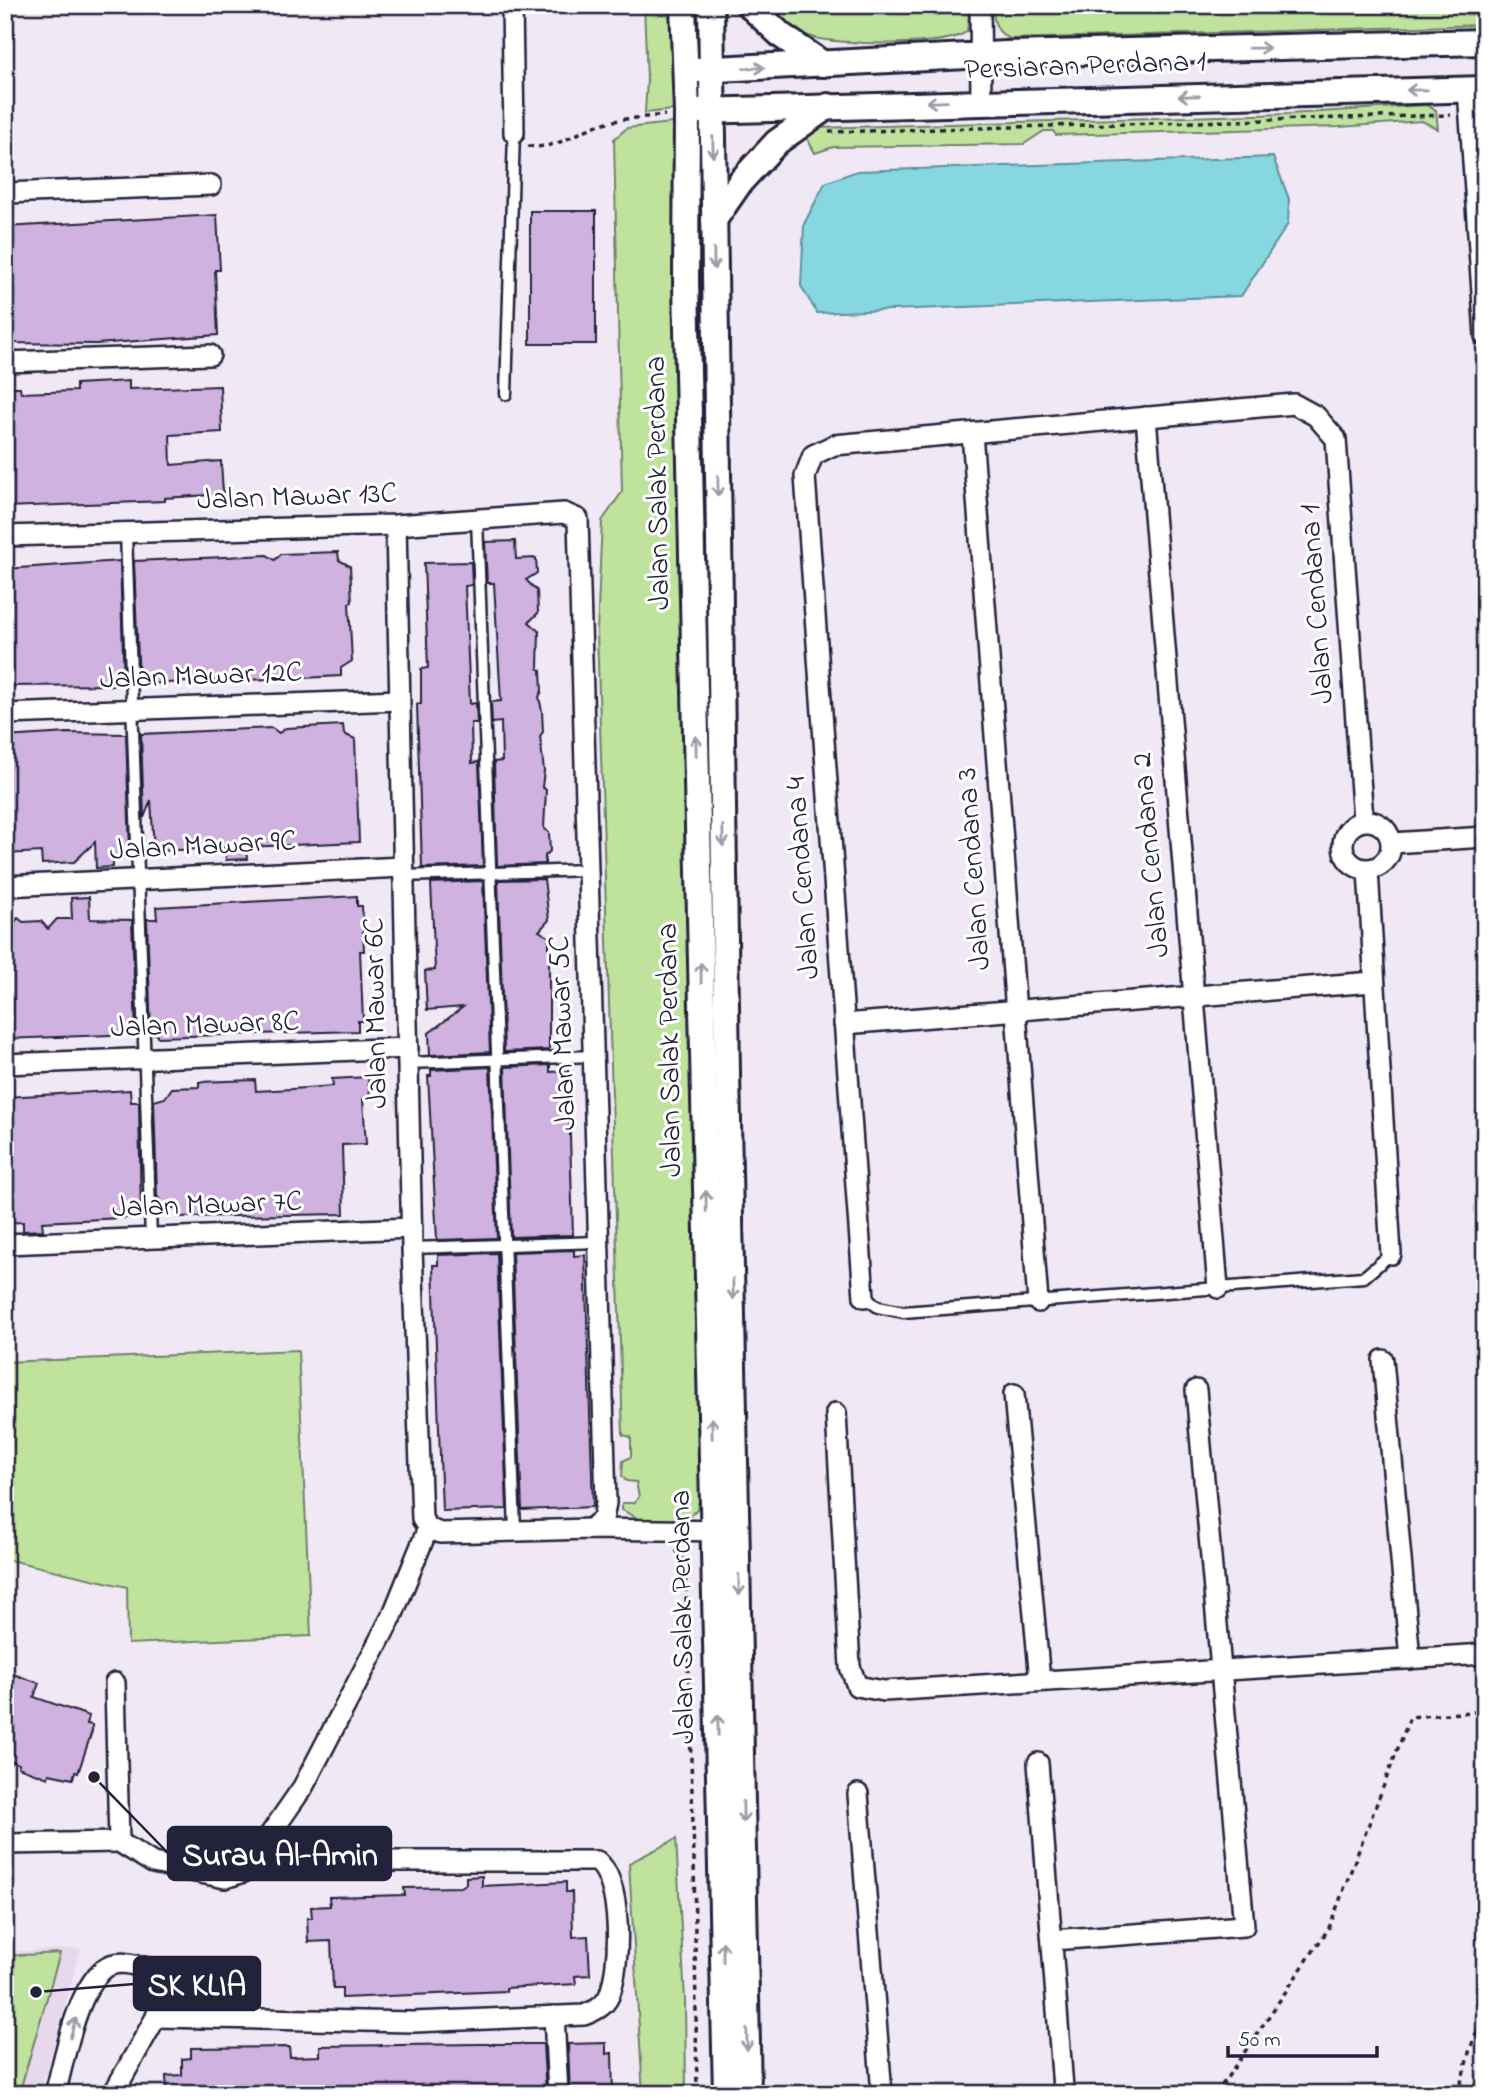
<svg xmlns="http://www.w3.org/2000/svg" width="1490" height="2099" font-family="'Indie Flower',sans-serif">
  <rect width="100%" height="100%" fill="#f1e8f5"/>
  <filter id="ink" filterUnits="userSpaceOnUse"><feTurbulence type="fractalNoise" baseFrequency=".0143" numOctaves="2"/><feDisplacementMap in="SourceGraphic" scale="14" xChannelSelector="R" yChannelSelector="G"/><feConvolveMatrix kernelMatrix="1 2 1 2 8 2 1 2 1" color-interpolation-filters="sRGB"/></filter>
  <g filter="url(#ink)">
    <polygon fill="#e7d8ee" points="81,1948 40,2094 5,2094 5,1952"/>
    <g fill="#bfe39d" stroke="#70826c" stroke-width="2">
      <polygon points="644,5 672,5 675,105 672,110 645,113 647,79"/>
      <path d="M762,5h53l9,7 65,-3 44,6 18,-2v-8h19l-3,26c-17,17 -131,14 -155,6 -20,-7 -34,-19 -50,-32z"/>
      <path d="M993,5h15v4l72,-4h405v20l-475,14c-15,-7 -17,-19 -17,-34z"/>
      <polygon points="1426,105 1436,110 1438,129 1422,121 1339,127 1056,135 1053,131 1044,131 1024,144 833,147 815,153 807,138 812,129 818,128 1289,114"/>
      <polygon points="671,123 674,128 700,1497 697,1509 684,1522 644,1522 622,1510 622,1503 634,1503 639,1497 636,1482 626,1481 622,1476 623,1461 631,1457 631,1437 623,1435 597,631 602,521 622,492 614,139 627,128"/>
      <polygon points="298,1350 311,1636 128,1644 127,1587 5,1559 5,1362"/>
      <polygon points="676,1839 685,2000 686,2094 643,2094 629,1863"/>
      <polygon points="60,1953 19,2094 5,2094 5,1956"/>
    </g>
    <polygon fill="#86d7df" stroke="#5e8f9d" stroke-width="2" points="1273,157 1289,199 1288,224 1241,296 817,313 801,286 804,224 825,183 857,171"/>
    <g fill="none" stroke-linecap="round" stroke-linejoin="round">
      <g stroke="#5e8f9d" stroke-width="6">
        <polyline points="827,5 830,5"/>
        <polyline points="846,6 882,5"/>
      </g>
    </g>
    <g fill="#cfb2df" stroke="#22223b" stroke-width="2">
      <rect x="530" y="211" width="66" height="133"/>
      <polygon points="217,215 220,270 215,270 218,335 96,344 5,343 5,227"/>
      <polygon points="129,381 129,389 220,386 222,432 170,435 171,465 221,461 223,494 165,498 165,501 6,507 5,387 20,387 21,393 76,391 76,384"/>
      <polygon points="515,541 516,559 536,558 537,573 526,580 537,591 538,613 529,622 539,631 538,668 541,670 542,691 539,697 542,711 543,732 540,736 544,771 542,787 546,790 544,828 549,833 550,851 545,856 545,864 497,866 494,762 502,761 501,722 492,723 491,702 501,701 494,583 487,583 485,542"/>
      <polygon points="338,552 339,560 350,566 352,602 349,603 352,661 341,668 341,676 284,679 277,673 270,679 139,684 134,561 267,555 275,560 281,554"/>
      <polygon points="120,561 124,685 5,686 5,569"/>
      <polygon points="471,562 472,585 465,586 470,704 476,703 477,723 471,723 472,763 479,762 483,866 422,868 417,704 421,704 421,669 428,668 424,563"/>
      <polygon points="343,725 344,734 355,739 359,842 246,847 247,859 226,860 225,848 154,851 151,800 144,818 141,734 272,728 279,733 286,728"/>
      <polygon points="68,733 126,734 130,850 127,858 113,859 113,867 96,868 95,842 74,862 42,864 41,852 5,854 5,737"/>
      <polygon points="544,879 549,920 539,931 549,937 549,1050 504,1052 498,880"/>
      <polygon points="483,881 490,1052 430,1055 429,1033 463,1007 427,1010 425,971 435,970 431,883"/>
      <polygon points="357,896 357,906 362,906 364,951 360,951 363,1021 358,1021 358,1031 157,1037 157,1034 151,1034 147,919 157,919 156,907"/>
      <polygon points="89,897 90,919 132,920 136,1034 5,1039 5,923 14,923 18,918 23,922 41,921 48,929 57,919 72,919 71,898"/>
      <polygon points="550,1065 550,1072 568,1071 573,1235 511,1237 505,1067"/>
      <polygon points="490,1067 497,1238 437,1240 428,1076 431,1076 431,1070"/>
      <polygon points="368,1077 370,1098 363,1099 366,1144 342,1145 344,1214 178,1217 178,1208 165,1208 157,1196 154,1101 165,1098 172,1088 199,1087 199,1082 255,1080 256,1091 292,1089 333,1086 332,1079"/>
      <polygon points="130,1090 131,1102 139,1102 141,1217 42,1222 43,1230 23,1231 23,1222 5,1223 5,1097"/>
      <polygon points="574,1250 574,1256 585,1255 593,1507 522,1510 512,1252"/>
      <polygon points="497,1253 507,1509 442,1511 433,1265 438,1265 438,1255"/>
      <polygon points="13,1674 39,1683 34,1697 89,1716 87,1724 92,1725 92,1731 78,1773 75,1772 73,1779 49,1774 48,1778 18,1767 19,1764 5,1759 5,1698"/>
      <polygon points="482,1876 482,1886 566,1882 566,1892 572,1892 573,1937 588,1936 590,1975 575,1976 576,1984 506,1988 506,1991 342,1998 342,1988 333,1988 331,1941 308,1942 307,1918 312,1918 311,1907 330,1906 329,1897 405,1895 404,1888 461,1887 466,1884 466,1877"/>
      <polygon points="606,2043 606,2054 612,2053 613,2094 570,2094 568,2044"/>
      <polygon points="481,2044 543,2044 546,2094 167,2094 166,2076 182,2075 182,2059 191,2058 191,2048 289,2047 290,2057 320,2056 320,2046"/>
    </g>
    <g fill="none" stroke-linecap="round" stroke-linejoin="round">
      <g stroke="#22223b" stroke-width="15">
        <g id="service">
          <polyline points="506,394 514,133"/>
          <polyline points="477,519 515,1531"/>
          <polyline points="126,533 151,1238"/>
          <polyline points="403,876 589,870"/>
          <polyline points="408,1063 594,1056"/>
          <polyline points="412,1248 599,1242"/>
          <polyline points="864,1297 878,1307 903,1312 1364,1277 1391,1254"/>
        </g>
      </g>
      <g stroke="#22223b" stroke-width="24">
        <g id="minor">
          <polyline points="512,5 514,133"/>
          <polyline points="980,5 981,101"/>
          <polyline points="1468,89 1485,336"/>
          <polyline points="5,193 211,185"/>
          <polyline points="5,362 210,355"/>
          <polyline points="1146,417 1218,1288"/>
          <polyline points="972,433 1038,1302"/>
          <polyline points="396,525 412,1248 422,1519 428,1528 440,1533 590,1529 726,1531"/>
          <polyline points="5,536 396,525 564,513 578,519 606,1503 603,1519 590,1529"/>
          <polyline points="5,714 399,700"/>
          <circle cx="1367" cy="845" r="24"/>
          <polyline points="1392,843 1485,837"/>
          <polyline points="1368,870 1391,1254"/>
          <polyline points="5,886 403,867"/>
          <polyline points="844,1024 1373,982"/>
          <polyline points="5,1064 408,1048"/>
          <polyline points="5,1244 412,1228"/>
          <polyline points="864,1297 805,476 813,455 834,445 1294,404 1316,416 1336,439 1363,820"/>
          <polyline points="1383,1360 1410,1659"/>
          <polyline points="1014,1394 1040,1681"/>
          <polyline points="836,1413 850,1667 857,1686 884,1691 1485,1654"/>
          <polyline points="1038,1763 1063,2088 1060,2094"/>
          <polyline points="858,1794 882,2094"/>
          <polyline points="119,1842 153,1863 225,1878 244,1872 303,1787 393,1614 428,1528"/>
          <polyline points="5,1844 119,1842 115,1683"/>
          <polyline points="1052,1940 1244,1926 1196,1390"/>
          <polyline points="554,2016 558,2094"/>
          <path d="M156,2017l258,5 170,-7c10,-4 20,-8 25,-19 12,-30 14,-114 -12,-135h-237"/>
          <path d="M55,2094c9,-33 21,-104 50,-126 13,-10 32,-2 47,1l11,21 -7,27 -43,77"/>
        </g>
      </g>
      <g stroke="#22223b" stroke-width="30">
        <g id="tertiary">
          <polyline points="683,5 687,112 686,282 726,2094"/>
          <polyline points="711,5 727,1073 748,2094"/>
          <polyline points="749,5 782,36 823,64"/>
          <polyline points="697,70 1006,54 1485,42"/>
          <polyline points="698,111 1485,89"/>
          <polyline points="714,220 741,181 777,142 828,106"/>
        </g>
      </g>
      <g stroke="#22223b" stroke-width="3.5" stroke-dasharray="5 5" stroke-linecap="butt">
        <polyline points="829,132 1451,115"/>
        <path d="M528,146c25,4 45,-11 67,-20 21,-8 48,-8 70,-11"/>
        <polyline points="676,1550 685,1562 694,1857 697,2094"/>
        <polyline points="1216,2094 1329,1928 1410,1717 1485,1711"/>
        <polyline points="1458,2094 1470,2049 1485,2011"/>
      </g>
      <use href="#service" stroke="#fff" stroke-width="10"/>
      <use href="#minor" stroke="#fff" stroke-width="19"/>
      <use href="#tertiary" stroke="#fff" stroke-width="24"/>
    </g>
    <defs><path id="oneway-shaft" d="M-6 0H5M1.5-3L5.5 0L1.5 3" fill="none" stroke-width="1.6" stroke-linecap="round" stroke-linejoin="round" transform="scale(1.75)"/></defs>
    <g stroke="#9c9ca7">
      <use href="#oneway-shaft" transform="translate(1259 48) rotate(-1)"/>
      <use href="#oneway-shaft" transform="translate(754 68) rotate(-3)"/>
      <use href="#oneway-shaft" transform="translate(1417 90) rotate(179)"/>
      <use href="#oneway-shaft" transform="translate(1189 96) rotate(179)"/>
      <use href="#oneway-shaft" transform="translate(937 102) rotate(178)"/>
      <use href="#oneway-shaft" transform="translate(713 147) rotate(89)"/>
      <use href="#oneway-shaft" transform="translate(714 259) rotate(89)"/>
      <use href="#oneway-shaft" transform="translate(718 486) rotate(89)"/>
      <use href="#oneway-shaft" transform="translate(696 746) rotate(-91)"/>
      <use href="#oneway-shaft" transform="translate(723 836) rotate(89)"/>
      <use href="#oneway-shaft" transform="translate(701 973) rotate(-91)"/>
      <use href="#oneway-shaft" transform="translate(706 1201) rotate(-91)"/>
      <use href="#oneway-shaft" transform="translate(733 1289) rotate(89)"/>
      <use href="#oneway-shaft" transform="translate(712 1428) rotate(-91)"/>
      <use href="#oneway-shaft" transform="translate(739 1585) rotate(89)"/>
      <use href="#oneway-shaft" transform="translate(718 1725) rotate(-91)"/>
      <use href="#oneway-shaft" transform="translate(743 1812) rotate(89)"/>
      <use href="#oneway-shaft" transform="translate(723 1952) rotate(-91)"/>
      <use href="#oneway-shaft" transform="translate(73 2028) rotate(-74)"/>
      <use href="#oneway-shaft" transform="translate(747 2040) rotate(89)"/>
    </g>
  </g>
  <g text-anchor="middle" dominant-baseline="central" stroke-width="6" stroke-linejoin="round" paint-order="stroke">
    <g font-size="30" fill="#22223b" stroke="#fff">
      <text transform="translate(1085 67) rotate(-2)">Persiaran Perdana 1</text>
      <text transform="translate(659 483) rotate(-91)">Jalan Salak Perdana</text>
      <text transform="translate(297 498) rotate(-2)">Jalan Mawar 13C</text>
      <text transform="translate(1318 604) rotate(-94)">Jalan Cendana 1</text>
      <text transform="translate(201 677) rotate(-2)">Jalan Mawar 12C</text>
      <text transform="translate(203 847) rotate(-3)">Jalan Mawar 9C</text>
      <text transform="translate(1152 855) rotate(-95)">Jalan Cendana 2</text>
      <text transform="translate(975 869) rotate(-94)">Jalan Cendana 3</text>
      <text transform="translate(804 878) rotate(-94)">Jalan Cendana 4</text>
      <text transform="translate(377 1013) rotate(-91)">Jalan Mawar 6C</text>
      <text transform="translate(205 1026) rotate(-2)">Jalan Mawar 8C</text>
      <text transform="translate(564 1033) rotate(-92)">Jalan Mawar 5C</text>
      <text transform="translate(671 1050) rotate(-91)">Jalan Salak Perdana</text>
      <text transform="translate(207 1206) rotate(-2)">Jalan Mawar 7C</text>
      <text transform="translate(684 1617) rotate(-91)">Jalan Salak Perdana</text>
    </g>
  </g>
  <path fill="none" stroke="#22223b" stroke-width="2.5" d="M94 1777L168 1853M36 1992L134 1984"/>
  <g fill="#22223b" stroke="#fff" stroke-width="2.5">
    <circle cx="94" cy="1777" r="7"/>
    <circle cx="36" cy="1992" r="7"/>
  </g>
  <g fill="#22223b" stroke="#22223b" stroke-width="2.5">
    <rect x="168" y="1827" width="223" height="53" rx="7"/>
    <rect x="134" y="1957" width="126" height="53" rx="7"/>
  </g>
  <g font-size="32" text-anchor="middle" font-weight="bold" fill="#fff">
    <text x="280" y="1865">Surau Al-Amin</text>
    <text x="197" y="1995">SK KLIA</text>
  </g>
  <rect width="1490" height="2099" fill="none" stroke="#fff" stroke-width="28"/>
  <rect x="14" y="14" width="1462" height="2071" fill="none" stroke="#22223b" stroke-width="2.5" filter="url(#ink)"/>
  <path d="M1228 2046v10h149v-10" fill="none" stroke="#22223b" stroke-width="3.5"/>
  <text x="1238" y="2046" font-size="21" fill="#22223b" stroke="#ffffff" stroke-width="5" paint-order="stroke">50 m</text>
</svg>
